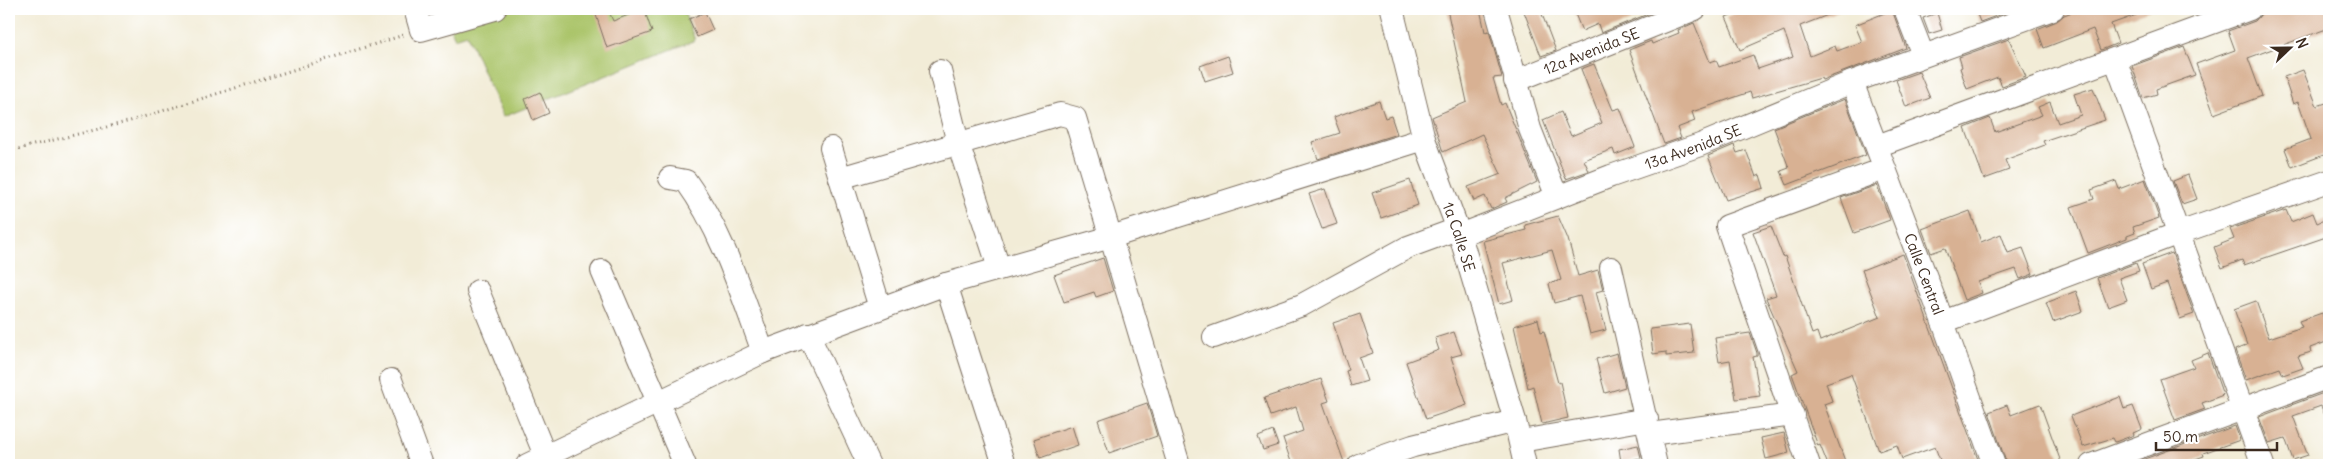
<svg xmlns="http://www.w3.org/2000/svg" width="2338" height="474" font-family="Delius,sans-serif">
  <rect width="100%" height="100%" fill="#fff"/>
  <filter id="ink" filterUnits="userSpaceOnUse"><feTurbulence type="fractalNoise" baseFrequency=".02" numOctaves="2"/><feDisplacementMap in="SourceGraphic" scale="10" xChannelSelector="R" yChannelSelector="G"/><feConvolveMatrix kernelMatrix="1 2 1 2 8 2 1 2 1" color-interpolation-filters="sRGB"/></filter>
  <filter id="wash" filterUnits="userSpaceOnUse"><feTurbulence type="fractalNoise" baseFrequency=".0096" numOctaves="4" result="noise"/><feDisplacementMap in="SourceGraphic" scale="20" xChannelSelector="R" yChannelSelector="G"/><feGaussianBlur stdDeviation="1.12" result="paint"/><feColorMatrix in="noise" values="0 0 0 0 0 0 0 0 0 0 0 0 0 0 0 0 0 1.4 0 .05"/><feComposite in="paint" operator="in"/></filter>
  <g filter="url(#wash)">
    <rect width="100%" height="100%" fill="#f2ecd7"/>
    <polygon fill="#abc56a" stroke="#737844" points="495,9 683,9 695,40 503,117 467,34 455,38 447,20"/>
    <g id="blocks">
      <g fill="#d8b193">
        <polygon points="594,9 608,9 613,21 644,9 652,32 607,48"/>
        <polygon points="1447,9 1480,9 1485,32 1489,31 1502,77 1493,78 1501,105 1505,103 1537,182 1505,198 1507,202 1491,209 1485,196 1474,201 1468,187 1501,174 1482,134 1443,152 1432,117 1467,102"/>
        <polygon points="1523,9 1540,9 1556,51 1541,56"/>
        <polygon points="1573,9 1660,9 1601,33 1598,24 1582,31"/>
        <polygon points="1746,9 1843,9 1800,26 1810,56 1835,46 1837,51 1862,42 1855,25 1892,10 1906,48 1822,80 1821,78 1752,98 1750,92 1692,112 1695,121 1677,128 1681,138 1664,144 1629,50 1651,41 1652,44 1679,33 1678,30 1694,23 1710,62 1716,60 1719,67 1753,55 1758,69 1793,57 1784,31 1740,50 1726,17"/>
        <polygon points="1975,9 2015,9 1980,22"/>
        <polygon points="2080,9 2149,9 2150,10 2111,24 2118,43 2101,50 2093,29 2044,48 2037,29 2057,21 2064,15"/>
        <polygon points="2270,9 2329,9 2329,28 2248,58 2262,96 2214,114 2196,64 2235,50 2228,31 2255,21 2263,12"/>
        <polygon points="705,12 713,30 697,37 689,19"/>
        <polygon points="1937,13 1942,30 1929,34 1923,18"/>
        <polygon points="2009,39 2026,77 2002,86 1998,77 1967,89 1960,68 1962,67 1959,57"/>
        <polygon points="2184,47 2195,75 2156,89 2157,94 2143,98 2132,66"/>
        <polygon points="1228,56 1233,72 1205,81 1200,66"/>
        <polygon points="1594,64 1613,110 1620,108 1635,147 1615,155 1613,149 1584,160 1589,171 1566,179 1543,120 1561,112 1571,136 1602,123 1581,69"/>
        <polygon points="2303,70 2317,106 2329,102 2329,153 2292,167 2285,149 2311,139 2298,102 2293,104 2284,77"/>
        <polygon points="1919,72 1930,98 1906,107 1896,80"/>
        <polygon points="2093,88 2105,120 2043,141 2045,145 2005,160 2009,170 1984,179 1965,128 1990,118 1995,132 2042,115 2038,107 2050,102 2058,123 2081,115 2074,94"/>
        <polygon points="540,92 549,113 533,120 525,99"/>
        <polygon points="1845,99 1866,155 1787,185 1781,171 1789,168 1774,128"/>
        <polygon points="1379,101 1385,118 1391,116 1397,134 1318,159 1312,142 1340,133 1334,117"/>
        <polygon points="1734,145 1737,153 1746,150 1756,177 1760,175 1764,188 1726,200 1708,156"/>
        <polygon points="2188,175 2197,199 2182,204 2173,181"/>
        <polygon points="2145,179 2159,218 2133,227 2135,233 2127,236 2127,238 2088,253 2071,207 2094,199 2091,190 2116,181 2119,189"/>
        <polygon points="1410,180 1418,205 1381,218 1372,193"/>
        <polygon points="1877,185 1890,220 1854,233 1841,198"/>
        <polygon points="1325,189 1337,224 1322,229 1309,194"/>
        <polygon points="2286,210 2291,222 2313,213 2317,223 2329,218 2329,236 2244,265 2242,260 2222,268 2214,247 2234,239 2230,229"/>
        <polygon points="1970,211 1981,242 2001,234 2008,253 2023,248 2033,274 2020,279 2016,269 1978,282 1982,293 1964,300 1945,248 1931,253 1922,229"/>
        <polygon points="1558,216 1568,239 1578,276 1598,270 1603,290 1596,292 1606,330 1590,334 1580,296 1554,303 1549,284 1561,280 1552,250 1503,263 1513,300 1499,304 1483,241 1526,230 1525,225"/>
        <polygon points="1771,226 1783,257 1785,256 1812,334 1817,332 1820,341 1880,317 1862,270 1903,254 1980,465 1942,465 1935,447 1902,459 1897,445 1879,451 1851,374 1826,383 1832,401 1824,404 1845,461 1828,465 1820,445 1818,446 1792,374 1798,371 1766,298 1776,295 1753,232"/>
        <polygon points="2172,253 2194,314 2180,319 2167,283 2151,289 2142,264"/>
        <polygon points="1103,258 1113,291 1096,297 1094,292 1064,302 1054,275"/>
        <polygon points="2136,263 2139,271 2119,278 2127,300 2108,307 2097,278"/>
        <polygon points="2076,291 2083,311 2053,322 2046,303"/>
        <polygon points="2256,301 2269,338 2302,327 2299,321 2322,313 2329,333 2329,341 2310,348 2311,352 2298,356 2303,368 2283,375 2280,368 2246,380 2235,350 2247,345 2234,309"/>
        <polygon points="1360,314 1373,353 1359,358 1367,381 1351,386 1346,371 1349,370 1333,323"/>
        <polygon points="1538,319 1541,332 1544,331 1558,383 1560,382 1568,418 1542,424 1533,386 1528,388 1514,326"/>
        <polygon points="1690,324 1694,353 1666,356 1666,352 1653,354 1650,329"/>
        <polygon points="1454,332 1462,354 1451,357 1467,405 1426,419 1406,362 1439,350 1435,338"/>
        <polygon points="1750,333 1757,353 1757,356 1753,357 1760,396 1736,399 1730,360 1719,362 1715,338"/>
        <polygon points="1617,353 1625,387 1605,393 1596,359"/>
        <polygon points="2208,353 2223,395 2202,403 2205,409 2175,420 2160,379 2194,367 2191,360"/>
        <polygon points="1321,379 1329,401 1323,403 1344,462 1335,465 1292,465 1283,438 1303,431 1296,407 1270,416 1264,398"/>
        <polygon points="2329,391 2329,425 2321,406 2293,416 2308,455 2293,460 2285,438 2269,443 2259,417"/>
        <polygon points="2120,397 2124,409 2133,406 2142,429 2133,433 2134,435 2115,442 2113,438 2083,447 2071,416"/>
        <polygon points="1147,403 1157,436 1109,453 1098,420"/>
        <polygon points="2040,404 2062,465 2007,465 1989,412 2007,405 2011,415"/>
        <polygon points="1072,426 1078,445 1040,458 1034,439"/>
        <polygon points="2235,426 2240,440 2203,453 2204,456 2179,465 2128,465"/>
        <polygon points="1273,431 1278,445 1263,450 1258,437"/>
        <polygon points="1784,433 1789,453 1766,459 1761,438"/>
        <polygon points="1638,445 1641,458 1621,462 1619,449"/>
      </g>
    </g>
  </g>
  <g filter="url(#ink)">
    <use href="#blocks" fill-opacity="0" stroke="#7b6e5f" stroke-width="1"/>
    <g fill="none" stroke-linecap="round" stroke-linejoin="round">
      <g stroke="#7b6e5f" stroke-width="24">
        <g id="minor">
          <polyline points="415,9 421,30 495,9"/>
          <path id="s1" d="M1392,9l32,130 36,96 55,186 10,44"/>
          <polyline points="1496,9 1530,129 1557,197"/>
          <polyline points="1905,9 1923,55"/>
          <polyline points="2115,59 2263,465"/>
          <polyline points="940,71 958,143 999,268"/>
          <path id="s2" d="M1515,81l180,-72"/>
          <path id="s3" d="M1852,82l91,240 51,143"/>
          <polyline points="1877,146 2250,9"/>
          <polyline points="831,148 880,308"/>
          <path d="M670,178l16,3c37,51 55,112 77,171"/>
          <polyline points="840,178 1060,114 1075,118 1179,465"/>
          <path id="s4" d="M1460,235l151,-59 89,-31 152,-63 201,-73"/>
          <polyline points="1611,268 1656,465"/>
          <polyline points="602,271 685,465"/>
          <polyline points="946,284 1004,465"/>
          <polyline points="478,291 549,465"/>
          <polyline points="1943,322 2179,233 2329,181"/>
          <polyline points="808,334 869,465"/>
          <polyline points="1214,337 1302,305 1408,247 1457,229"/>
          <polyline points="391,380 422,465"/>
          <polyline points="1650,434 1793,415"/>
          <polyline points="1521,441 1647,419"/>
          <polyline points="527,465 763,352 946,284 1111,237 1424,139"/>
          <polyline points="1359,465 1413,446 1515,421"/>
          <polyline points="1809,465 1727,226 1884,169"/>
          <polyline points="2091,465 2329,377"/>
        </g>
      </g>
      <polyline stroke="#7b6e5f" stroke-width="3" stroke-dasharray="1 4" stroke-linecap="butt" points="9,151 127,122 404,35"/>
      <use href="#minor" stroke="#fff" stroke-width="22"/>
    </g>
  </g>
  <g text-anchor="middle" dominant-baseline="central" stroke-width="5" stroke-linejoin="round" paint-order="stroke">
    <g font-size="15" fill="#3b2a1e" stroke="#fff">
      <text stroke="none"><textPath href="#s2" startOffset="82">12a Avenida SE</textPath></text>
      <text stroke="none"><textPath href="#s4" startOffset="249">13a Avenida SE</textPath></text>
      <text stroke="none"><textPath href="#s1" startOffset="238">1a Calle SE</textPath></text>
      <text stroke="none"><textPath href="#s3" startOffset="205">Calle Central</textPath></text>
    </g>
  </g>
  <rect width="2338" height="474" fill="none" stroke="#fff" stroke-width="30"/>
  <g transform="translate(2290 48) rotate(68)" stroke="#ffffff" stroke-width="4" paint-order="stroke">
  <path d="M0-4L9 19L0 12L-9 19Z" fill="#3b2a1e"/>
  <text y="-8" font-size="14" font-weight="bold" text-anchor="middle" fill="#3b2a1e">N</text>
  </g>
  <path d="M2156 442v8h121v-8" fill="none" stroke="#3b2a1e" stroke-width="2.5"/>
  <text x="2163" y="442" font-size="15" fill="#3b2a1e" stroke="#ffffff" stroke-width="4" paint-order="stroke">50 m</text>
</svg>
